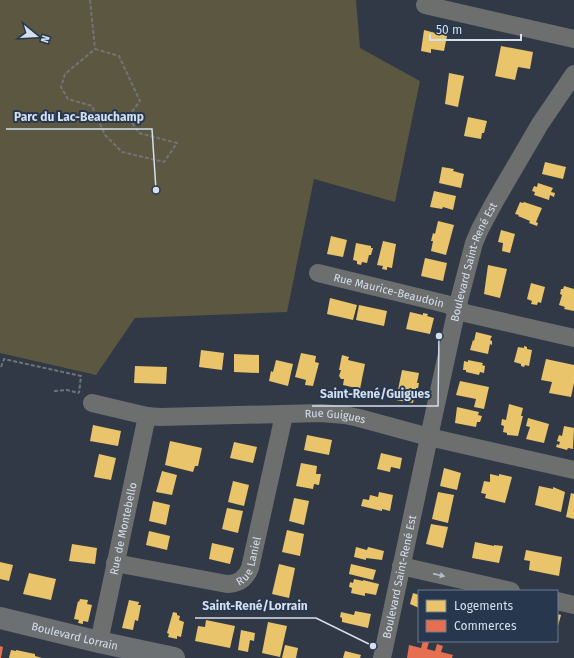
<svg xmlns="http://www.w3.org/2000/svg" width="574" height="658" font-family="'Fira Sans',sans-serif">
  <rect width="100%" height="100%" fill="#303945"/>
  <polygon fill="#5b5740" points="0,0 356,0 360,48 420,81 395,202 314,179 287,312 135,318 96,375 0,353"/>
  <g fill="#e9c46a">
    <polygon points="424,30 447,36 444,51 431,49 431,53 421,51"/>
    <polygon points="501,46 533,52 530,69 518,67 515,80 495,76"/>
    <polygon points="449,73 464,76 458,107 445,104"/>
    <polygon points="468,117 487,121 484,133 482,133 481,139 464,136"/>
    <polygon points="545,162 566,167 563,179 542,174"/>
    <polygon points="442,167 454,169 453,171 464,174 461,188 439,183"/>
    <polygon points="538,183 553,188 551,192 555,193 554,197 550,195 549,200 534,195 535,192 532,191 534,186 537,187"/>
    <polygon points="434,191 456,196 453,210 443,207 442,209 430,207"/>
    <polygon points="520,202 523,203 524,202 542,208 536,222 538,223 537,226 529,223 530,221 518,216 519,215 515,214"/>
    <polygon points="438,221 454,225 446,255 431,251 433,241 431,241 433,233 435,234"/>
    <polygon points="501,230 515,234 510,253 502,251 503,243 498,242"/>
    <polygon points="331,236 347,240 343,257 327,254"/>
    <polygon points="383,241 396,244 392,268 387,267 387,270 382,269 383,266 377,265"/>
    <polygon points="356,243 371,246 371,248 373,248 371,255 369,255 367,263 362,262 361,265 357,264 357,261 353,260"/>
    <polygon points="425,258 447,263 443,281 421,276"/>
    <polygon points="488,265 507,269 500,298 484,294"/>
    <polygon points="531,283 545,287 541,303 538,302 537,305 531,304 532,301 527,299"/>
    <polygon points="564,286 574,289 574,311 564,309 565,307 559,305 562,295 560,294 561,289 563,289"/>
    <polygon points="330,298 357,305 353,320 327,314"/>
    <polygon points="359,305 387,311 384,326 356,320"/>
    <polygon points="410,312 423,315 423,313 428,314 427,316 434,318 430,334 406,329"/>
    <polygon points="476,332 492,336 490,340 492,341 492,345 490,344 488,354 470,350 473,340 474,341"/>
    <polygon points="524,346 527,347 527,349 532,350 529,366 525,365 524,367 521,366 521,364 514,362 518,347 524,348"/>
    <polygon points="201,350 224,353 222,370 199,367"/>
    <polygon points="301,353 316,356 315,362 319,363 313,386 305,385 306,380 295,377"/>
    <polygon points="234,354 259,355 259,373 234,372"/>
    <polygon points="342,355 349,357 348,360 365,364 360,389 343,385 344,379 341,379 339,376 341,370 339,370"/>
    <polygon points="546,359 574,365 574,383 571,397 549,393 552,382 541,380"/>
    <polygon points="276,360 293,364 288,386 269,381 271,371 273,372"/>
    <polygon points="468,360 483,363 482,365 485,366 484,373 480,372 479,375 466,372 466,370 463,370 464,361 468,362"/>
    <polygon points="135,366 167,367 166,384 134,383"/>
    <polygon points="402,370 419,373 417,383 419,383 418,388 416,388 413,403 396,400"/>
    <polygon points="460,381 489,387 484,409 474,407 476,399 456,395"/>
    <polygon points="509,404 523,408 521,416 523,416 518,436 507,435 507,433 503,432 504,426 501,425 502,419 506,420"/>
    <polygon points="457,407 479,412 478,415 482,416 480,422 477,422 476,427 455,423"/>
    <polygon points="528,418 549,424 544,443 526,439 530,427 526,426"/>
    <polygon points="93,425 121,431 118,446 90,441"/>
    <polygon points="564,426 574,428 573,449 568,448 567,450 556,447 557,444 559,445 560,442 557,441 559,435 562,436"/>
    <polygon points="307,435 332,440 329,455 304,450"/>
    <polygon points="170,441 202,448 198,466 195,466 193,472 165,465"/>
    <polygon points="234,442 257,447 253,463 230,458"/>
    <polygon points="381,453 402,458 400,469 391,467 390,472 377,469"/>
    <polygon points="99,454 116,458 111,480 94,477"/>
    <polygon points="301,463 317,466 316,474 321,474 319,485 314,484 313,489 296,486"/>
    <polygon points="444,468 461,473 457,490 440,486"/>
    <polygon points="162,471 177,475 172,495 156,492"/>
    <polygon points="490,474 499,476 499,474 512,477 505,503 485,498 486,494 481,493 484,481 490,482"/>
    <polygon points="233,481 249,485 244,506 228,502"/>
    <polygon points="539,486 553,489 553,487 565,492 561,512 535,505"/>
    <polygon points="379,492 393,495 390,511 382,509 382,511 361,506 363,499 369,500 370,495 378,497"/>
    <polygon points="438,492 454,495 448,523 432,519"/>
    <polygon points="571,493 574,494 574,519 566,517"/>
    <polygon points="294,498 309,501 304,525 289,521"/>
    <polygon points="153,501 170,505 166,525 149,521"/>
    <polygon points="227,508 243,511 238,533 222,529"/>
    <polygon points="431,524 448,527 443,548 426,544"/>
    <polygon points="287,530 304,534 300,556 282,552"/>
    <polygon points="149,531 170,536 167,550 146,545"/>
    <polygon points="475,542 494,546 494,545 503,546 499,563 472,558"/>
    <polygon points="212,543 234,548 230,564 209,559"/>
    <polygon points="72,544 97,548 95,564 69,561"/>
    <polygon points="356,547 367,550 368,547 384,551 382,560 366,558 366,560 354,557"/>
    <polygon points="526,550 562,557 559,576 529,570 530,561 524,560"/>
    <polygon points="0,562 13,565 9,581 0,579"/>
    <polygon points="279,564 295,568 289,598 272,594"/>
    <polygon points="351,564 376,570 373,580 349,574"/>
    <polygon points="29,573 56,579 51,600 23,594"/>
    <polygon points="354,579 363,581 363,580 379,584 376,595 365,593 365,596 351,593 352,588 349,587 350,582 353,583"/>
    <polygon points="413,593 419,595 419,608 410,604"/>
    <polygon points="80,599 88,600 87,604 92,605 88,622 83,621 83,624 78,623 79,620 74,619 78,601 79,602"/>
    <polygon points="129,600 139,602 138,605 141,605 138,621 135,620 133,630 122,628"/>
    <polygon points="355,611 371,614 368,628 342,622 342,618 340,617 341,612 354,615"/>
    <polygon points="173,612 177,613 177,615 180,616 179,620 184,622 181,637 177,636 177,639 168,637 169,634 167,633"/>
    <polygon points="557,614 561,615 558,626 557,626"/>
    <polygon points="206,620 235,626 230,648 195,641 198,626 205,627"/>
    <polygon points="268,622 287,626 280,657 262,653"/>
    <polygon points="241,630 255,633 254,641 250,640 248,652 238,650"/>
    <polygon points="285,645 298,648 296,658 282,658"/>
    <polygon points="11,650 16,651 16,650 35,654 35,656 42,658 9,658"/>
    <polygon points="345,651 361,655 360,658 343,658"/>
  </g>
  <g fill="#e76f51">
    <polygon points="423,641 429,642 427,649 435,651 437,644 443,646 441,652 453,655 452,658 407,658 409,645 421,648"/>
    <polygon points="0,646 3,647 1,658 0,658"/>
  </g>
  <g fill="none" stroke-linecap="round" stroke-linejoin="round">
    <g stroke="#707476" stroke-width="2" stroke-dasharray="4 2" stroke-linecap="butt">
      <polyline points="90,0 95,49"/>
      <polygon points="95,49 119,56 140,101 128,117 139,133 177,143 164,162 122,152 105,135 92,106 68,99 61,87 65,74"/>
      <polyline points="1,367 4,359 81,376 79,393"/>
      <polyline points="54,391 67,390 79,393"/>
    </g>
    <g stroke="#6d6f6f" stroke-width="18">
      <polyline points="425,5 574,39"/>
      <path id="s1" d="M318,273l128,31 11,4 8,5 109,25"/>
      <path id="s2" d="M92,403l55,13 13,1 161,-4 24,2 14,3 70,19 145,33"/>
      <path id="s3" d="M115,563l112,21c12,0 19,-6 23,-16l34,-153"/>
      <polyline points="401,566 511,591"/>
      <polyline points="557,601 574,605"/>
      <path id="s4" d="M99,642l48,-226"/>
      <path id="s5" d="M382,658l47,-221 28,-129 17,-65 6,-14 15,-28 45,-77 34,-50"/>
    </g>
    <path stroke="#6c7073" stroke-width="22" id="s6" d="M0,618l99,24 75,16"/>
  </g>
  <defs><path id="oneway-solid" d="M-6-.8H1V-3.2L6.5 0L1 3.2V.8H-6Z"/></defs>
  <use fill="#b6bdc8" href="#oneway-solid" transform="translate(439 575) rotate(13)"/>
  <g text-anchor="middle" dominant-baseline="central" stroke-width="4" stroke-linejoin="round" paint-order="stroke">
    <g font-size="11" fill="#d5dfee" stroke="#27384e">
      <text stroke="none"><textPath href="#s5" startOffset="407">Boulevard Saint-René Est</textPath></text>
      <text stroke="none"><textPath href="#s1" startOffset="73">Rue Maurice-Beaudoin</textPath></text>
      <text stroke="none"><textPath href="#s2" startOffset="245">Rue Guigues</textPath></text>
      <text stroke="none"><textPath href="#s4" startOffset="116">Rue de Montebello</textPath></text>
      <text stroke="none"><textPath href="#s3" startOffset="150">Rue Laniel</textPath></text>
      <text stroke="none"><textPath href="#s5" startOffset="83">Boulevard Saint-René Est</textPath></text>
      <text stroke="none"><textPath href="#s6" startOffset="77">Boulevard Lorrain</textPath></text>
    </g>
  </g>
  <path fill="none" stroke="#d5dfee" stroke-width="1.5" d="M156 190L152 129H6M439 336L438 406H312M373 646L316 618H195"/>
  <g fill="#d5dfee" stroke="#27384e" stroke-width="1.5">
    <circle cx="156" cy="190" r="4"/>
    <circle cx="439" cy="336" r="4"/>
    <circle cx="373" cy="646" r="4"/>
  </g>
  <g font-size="12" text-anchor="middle" font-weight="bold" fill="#d5dfee" stroke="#27384e" stroke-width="4" stroke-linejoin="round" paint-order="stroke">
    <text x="79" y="121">Parc du Lac-Beauchamp</text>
    <text x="375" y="398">Saint-René/Guigues</text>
    <text x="255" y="610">Saint-René/Lorrain</text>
  </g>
  <rect x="418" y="590" width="140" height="52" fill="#27384e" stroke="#6d7b8e"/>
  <rect x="426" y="600" width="20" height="12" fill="#e9c46a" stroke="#6d7b8e"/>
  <text x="454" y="610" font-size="12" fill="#d5dfee">Logements</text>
  <rect x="426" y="620" width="20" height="12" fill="#e76f51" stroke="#6d7b8e"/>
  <text x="454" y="630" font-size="12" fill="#d5dfee">Commerces</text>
  <g transform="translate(36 36) rotate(108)" stroke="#27384e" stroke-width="3" paint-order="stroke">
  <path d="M0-3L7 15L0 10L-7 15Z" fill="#d5dfee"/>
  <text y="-6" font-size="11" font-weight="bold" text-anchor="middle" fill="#d5dfee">N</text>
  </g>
  <path d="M430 34v6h91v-6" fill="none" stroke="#d5dfee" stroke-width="2"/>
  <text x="436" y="34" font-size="12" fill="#d5dfee" stroke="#27384e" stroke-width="3" paint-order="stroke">50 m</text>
</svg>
